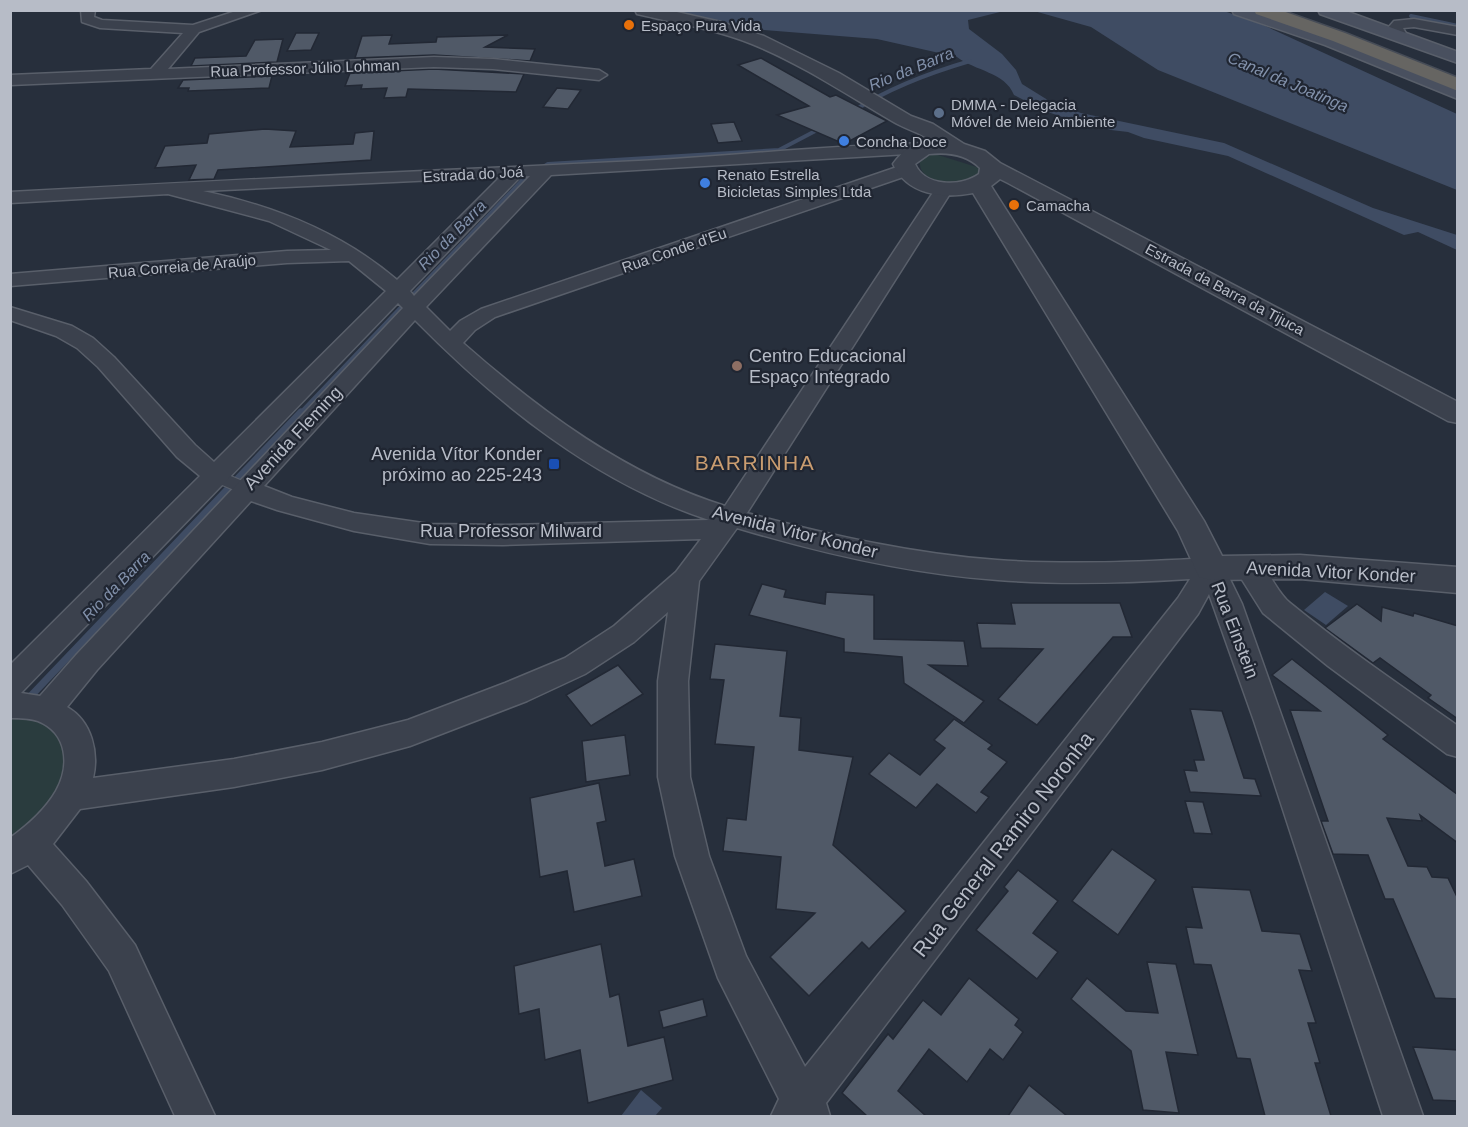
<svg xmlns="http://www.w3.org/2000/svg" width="1468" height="1127" font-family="Arial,sans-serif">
  <rect width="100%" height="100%" fill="#272f3c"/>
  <g fill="#2a3c3e">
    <path d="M935,154l48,15c-6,21 -66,18 -63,-7l5,-5z"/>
    <path d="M11,716c63,0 69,57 34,99 -10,12 -23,21 -34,32z"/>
  </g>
  <g fill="#3f4c63">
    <path d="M669,11h335l-36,9 1,9 33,25 14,16 6,14 29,18 30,11 143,30 149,65 84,27v15l-39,-18 -14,3 -176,-79 -84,-18 -16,-6 -17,-2 -23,-8 -17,-2 -26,-9 -31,-16c-9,-23 -39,-24 -57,-38l-80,-18 -113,-9z"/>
    <polygon points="1034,11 1224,11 1261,24 1457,114 1457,190 1158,70 1091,27"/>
    <polygon points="1325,592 1348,606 1326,625 1304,610"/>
    <polygon points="641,1090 662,1108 655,1116 621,1116"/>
  </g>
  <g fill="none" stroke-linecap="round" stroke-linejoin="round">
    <g stroke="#3f4c63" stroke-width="4">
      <polyline points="1411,16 1458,26"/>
      <path d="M855,110c36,-23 74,-37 115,-49"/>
      <polyline points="524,179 548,164 779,150 821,128"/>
    </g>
    <polyline stroke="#3f4c63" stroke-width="5" points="300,414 525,178"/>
    <polyline stroke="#3f4c63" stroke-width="7" points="25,702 301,412"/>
  </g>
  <g fill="#505967" stroke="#222834" stroke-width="1.5">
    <polygon points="296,33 319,33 311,50 287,51"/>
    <polygon points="392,35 389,44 436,42 437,37 508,35 485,47 535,49 530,61 434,55 355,58 362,36"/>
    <polygon points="283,39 277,62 191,66 195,58 246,56 255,40"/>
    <polygon points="761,58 830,97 836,95 887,121 844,144 777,115 809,106 738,65"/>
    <polygon points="434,69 524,74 516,92 408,89 406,97 384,98 387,88 361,89 362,85 345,86 350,73"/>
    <polygon points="272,76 269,88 188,91 189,88 178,88 183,80"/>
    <polygon points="557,88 581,90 568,109 543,107"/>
    <polygon points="734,122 742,141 718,143 711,124"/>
    <polygon points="265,129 296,131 290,147 353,144 355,133 374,131 371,160 218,170 214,179 189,180 196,165 155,168 165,146 207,143 209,134"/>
    <polygon points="762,584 786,590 784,597 825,604 826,592 874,595 874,639 964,641 968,666 929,665 984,701 964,723 904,683 902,657 844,652 844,639 749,615"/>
    <polygon points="1011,603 1120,603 1132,637 1113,637 1037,725 998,699 1043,649 981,648 977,623 1015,624"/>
    <polygon points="1357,604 1381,621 1382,607 1413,616 1414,613 1458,626 1458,719 1428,698 1431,695 1380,658 1373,663 1325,628"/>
    <polygon points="715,644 787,651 780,716 801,718 799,750 853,757 833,845 906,911 869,949 862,942 809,996 770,957 815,913 776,909 781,857 723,851 727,818 746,820 754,747 715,744 724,680 710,679"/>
    <polygon points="1292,659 1388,735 1383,739 1458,795 1458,843 1420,815 1422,821 1387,818 1408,866 1427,867 1432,877 1448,878 1458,899 1458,999 1435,998 1393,899 1385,899 1368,855 1333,854 1321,821 1328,821 1290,710 1320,711 1272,675"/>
    <polygon points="618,665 643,694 591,726 566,695"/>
    <polygon points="1190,709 1222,711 1244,778 1255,779 1261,796 1190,792 1184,770 1197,771 1194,760 1204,760"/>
    <polygon points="954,719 992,745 988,749 1007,762 981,792 989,797 976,813 937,784 916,808 869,774 889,753 920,775 945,748 934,740"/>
    <polygon points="625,735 630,775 586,782 582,741"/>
    <polygon points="599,783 606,821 597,823 605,866 634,859 642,896 574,912 567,871 540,877 530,798"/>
    <polygon points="1185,801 1203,802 1212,834 1194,833"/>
    <polygon points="1112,849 1156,880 1118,935 1072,901"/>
    <polygon points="1018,870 1058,901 1033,933 1058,952 1037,979 976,930 1008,891 1004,887"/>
    <polygon points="1192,887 1250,890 1262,931 1300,934 1312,971 1299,970 1316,1023 1308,1023 1320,1063 1315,1063 1331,1116 1265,1116 1250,1059 1237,1058 1211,965 1194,964 1186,927 1202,928"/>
    <polygon points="601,944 610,997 619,994 628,1046 664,1037 673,1080 588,1103 580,1050 545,1060 539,1009 519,1014 514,966"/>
    <polygon points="1147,962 1176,964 1198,1055 1166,1052 1179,1113 1143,1110 1131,1051 1071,999 1087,978 1126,1011 1158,1013"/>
    <polygon points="969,978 1019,1019 1015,1025 1023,1032 1003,1060 990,1049 967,1082 929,1049 898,1091 926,1116 867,1116 842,1093 888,1034 893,1039 923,1000 941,1015"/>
    <polygon points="703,999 707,1016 663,1028 659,1011"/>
    <polygon points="1413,1047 1458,1050 1458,1101 1433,1100"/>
    <polygon points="1029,1085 1067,1116 1008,1116"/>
  </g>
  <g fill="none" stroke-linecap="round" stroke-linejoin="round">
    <g stroke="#595f6a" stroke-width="2">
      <polygon id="pedestrian" points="214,469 252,485 255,489 252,493 246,495 208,479 205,475 208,471"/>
    </g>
    <g stroke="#595f6a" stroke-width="3">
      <g id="minor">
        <polygon points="81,10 95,10 94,17 102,20 193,25 239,10 262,10 199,32 168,69 434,57 493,59 599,70 607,75 599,80 493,69 434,67 10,85 10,75 151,69 183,33 100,28 82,22"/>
        <polygon points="1414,19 1458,27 1458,35 1414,27 1403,28 1408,37 1401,41 1396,40 1387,29 1394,21"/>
        <path d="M936,143l6,1 3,4 -3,4 -391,23 -125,132 24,24 10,-10 21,-12 419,-143h12l3,4 -3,4 -417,143 -20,13 -12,13c77,68 163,132 262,163l213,-321h12l3,4 -206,324c82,22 166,41 250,47 71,5 143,2 214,-2l10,3 21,43 181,512h-40l-129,-395 -45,-127 -11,20 -372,489 4,13h-59l8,-17 -61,-121 -43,-122 -17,-79v-96l10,-69 -34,30 -49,32 -58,27 -117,45 -88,24 -88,17 -154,22 -27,35 33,37 49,64 80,171h-40l-66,-145 -47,-66 -34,-40 -18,9v-36c18,-13 35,-28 46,-47 14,-25 12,-58 -18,-70 -9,-3 -18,-3 -28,-3v-53l190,-189 -23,-19 -79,-90 -21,-19 -21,-12 -46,-16v-13l62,19 21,12 21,19 81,88 19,17 172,-171 -37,-30 -62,2 -277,23v-12l277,-23 44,-1 -62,-29 -101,-27 -158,9v-11c210,-12 419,-21 629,-31 99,-5 198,-17 297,-18zM530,176l-116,120 -4,-5 110,-114zM500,177l-103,103c-56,-48 -123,-74 -194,-89zM398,303l5,5 -326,346 -37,42 -19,-3zM415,320c83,84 180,163 294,200l-206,5 -73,-1 -76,-11 -62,-16 -28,-11zM251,501l26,9 77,21 76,13 73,1 198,-6 -25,33 -62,54 -49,32 -60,25 -97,37 -86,22 -88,17 -141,19c6,-25 -1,-57 -26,-71l30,-37zM737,528c84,25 173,46 261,52 63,5 128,3 192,-1l-12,19 -373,469 -59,-111 -37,-100 -19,-79 -2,-96 11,-100z"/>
        <path d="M1248,557c20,6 26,33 42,46 54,44 111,83 168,123v31l-11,-3 -119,-88 -65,-53 -29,-46 4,-7z"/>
      </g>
    </g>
    <g stroke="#595f6a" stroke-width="3">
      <path id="tertiary" d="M635,10h33l53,12 43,14 75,37 72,43 22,8 31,20 21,7 15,12 458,239v21l-10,-2 -440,-238 -8,-4 -9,7 213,335 18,35 78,-1 158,12v26l-158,-14 -89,1 -12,-3 -21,-46 -205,-338c-30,6 -66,2 -80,-29 11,-15 21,-21 39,-23 -13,-9 -27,-12 -40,-20 -46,-27 -91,-57 -140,-77 -37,-15 -77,-21 -115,-30zM929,154c19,-2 37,0 51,14l-1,6c-18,13 -54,13 -64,-10z"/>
    </g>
    <g stroke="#595f6a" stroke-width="3">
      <g id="secondary">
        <polygon points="1232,10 1258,10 1337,37 1458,86 1458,99 1325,45 1234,14"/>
        <polygon points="1318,10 1343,10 1458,52 1458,63 1320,14"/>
      </g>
    </g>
    <g stroke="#464c57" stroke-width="3">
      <polygon id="trunk" points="1254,10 1280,10 1345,33 1458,78 1458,91 1333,41 1256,14"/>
    </g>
    <use href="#pedestrian" fill="#3b414d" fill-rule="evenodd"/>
    <use href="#minor" fill="#3b414d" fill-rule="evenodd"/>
    <use href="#tertiary" fill="#3b414d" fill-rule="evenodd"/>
    <use href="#secondary" fill="#49505f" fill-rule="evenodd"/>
    <use href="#trunk" fill="#666562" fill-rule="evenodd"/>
  </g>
  <g fill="#e8710a" stroke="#202632" stroke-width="2">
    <circle cx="629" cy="25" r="6"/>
    <circle cx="1014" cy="205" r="6"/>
  </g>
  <circle fill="#5c6f8a" stroke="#202632" stroke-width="2" cx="939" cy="113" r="6"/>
  <g fill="#3f7fe0" stroke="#202632" stroke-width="2">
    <circle cx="844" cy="141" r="6"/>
    <circle cx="705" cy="183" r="6"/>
  </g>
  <circle fill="#8d6e63" stroke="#202632" stroke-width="2" cx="737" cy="366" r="6"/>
  <rect fill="#1a4fb4" stroke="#202632" stroke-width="2" x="548" y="458" width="12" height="12" rx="3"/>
  <g text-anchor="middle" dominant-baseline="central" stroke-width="4.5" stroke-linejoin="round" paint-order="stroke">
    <g font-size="15" fill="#b7bcc7" stroke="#202632" text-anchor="start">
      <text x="641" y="25">Espaço Pura Vida</text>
      <text x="951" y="104">DMMA - Delegacia<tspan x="951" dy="17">Móvel de Meio Ambiente</tspan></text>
      <text x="856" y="141">Concha Doce</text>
      <text x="717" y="174">Renato Estrella<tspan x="717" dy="17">Bicicletas Simples Ltda</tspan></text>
      <text x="1026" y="205">Camacha</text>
    </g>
    <g font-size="15" fill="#b7bcc7" stroke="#202632">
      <text transform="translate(305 68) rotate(-2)">Rua Professor Júlio Lohman</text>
      <text transform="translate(473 174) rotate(-3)">Estrada do Joá</text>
      <text transform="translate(674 250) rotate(-19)">Rua Conde d'Eu</text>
      <text transform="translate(182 266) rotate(-5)">Rua Correia de Araújo</text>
      <text transform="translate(1225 289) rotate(28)">Estrada da Barra da Tijuca</text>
    </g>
    <g font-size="16" font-style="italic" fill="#8291ab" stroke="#202632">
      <text transform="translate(911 69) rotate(-22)">Rio da Barra</text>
      <text transform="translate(1288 82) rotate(23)">Canal da Joatinga</text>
      <text transform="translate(452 235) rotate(-46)">Rio da Barra</text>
      <text transform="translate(116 586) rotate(-46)">Rio da Barra</text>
    </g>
    <g font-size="18" fill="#b7bcc7" stroke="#202632" text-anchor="start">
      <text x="749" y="356">Centro Educacional<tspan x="749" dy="21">Espaço Integrado</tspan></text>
      <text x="542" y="454" text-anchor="end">Avenida Vítor Konder<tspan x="542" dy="21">próximo ao 225-243</tspan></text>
    </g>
    <g font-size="18" fill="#b7bcc7" stroke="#202632">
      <text transform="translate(293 438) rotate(-47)">Avenida Fleming</text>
      <text x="511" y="531">Rua Professor Milward</text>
      <text transform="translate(795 532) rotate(14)">Avenida Vitor Konder</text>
      <text transform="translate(1331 572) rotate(3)">Avenida Vitor Konder</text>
      <text transform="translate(1235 630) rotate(69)">Rua Einstein</text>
    </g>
    <g font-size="21" letter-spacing="1.5" fill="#ca9d70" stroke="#202632">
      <text x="755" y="462">BARRINHA</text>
    </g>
    <g font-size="21" fill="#b7bcc7" stroke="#202632">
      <text transform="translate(1003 844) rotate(-52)">Rua General Ramiro Noronha</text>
    </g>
  </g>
  <rect width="1468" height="1127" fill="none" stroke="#b7bcc7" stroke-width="24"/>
</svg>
